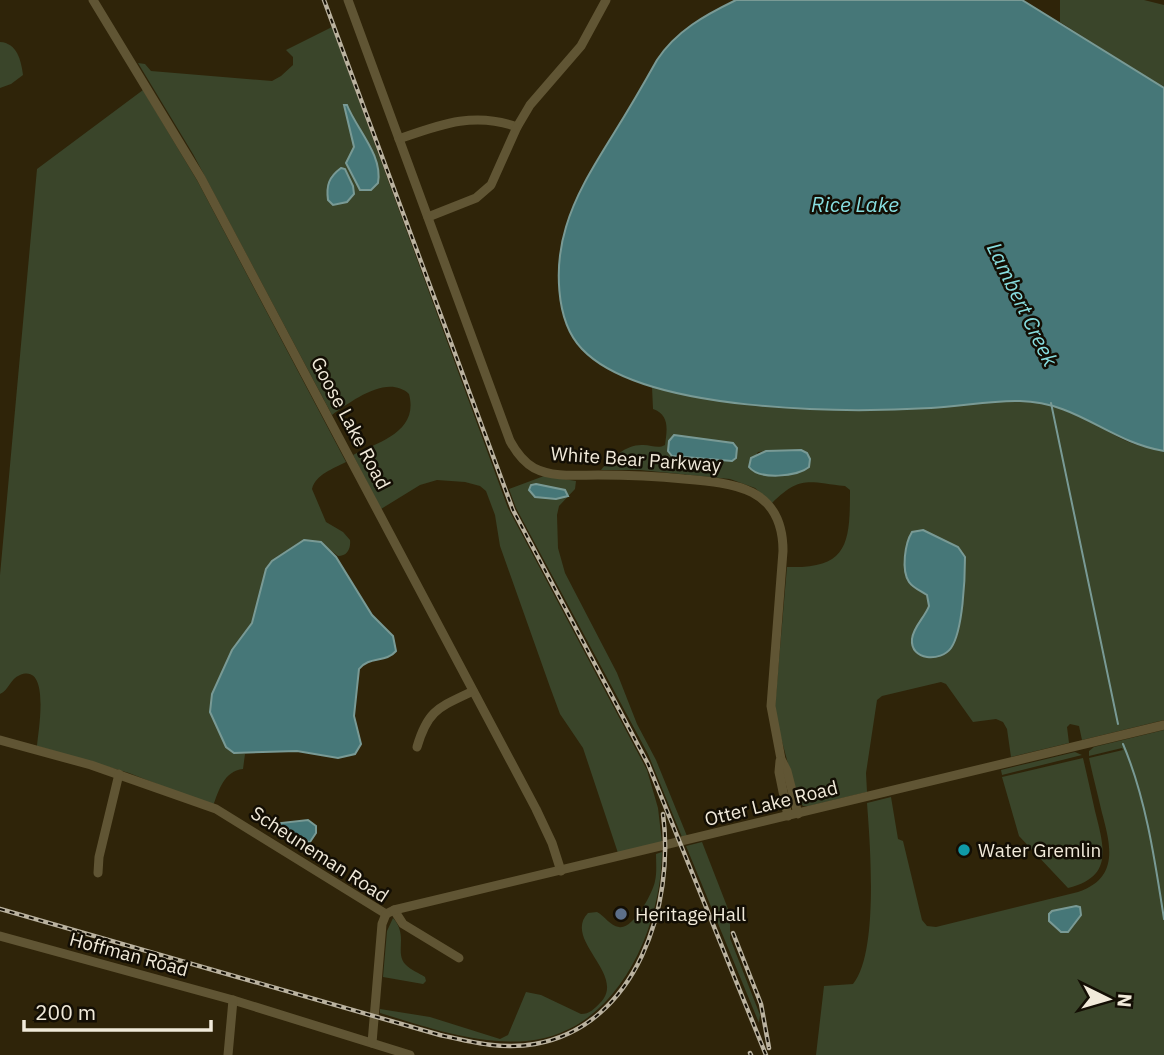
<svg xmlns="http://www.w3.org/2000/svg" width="1164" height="1055" font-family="'IBM Plex Sans',sans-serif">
  <rect width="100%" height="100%" fill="#2f2409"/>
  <g fill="#3a452a" fill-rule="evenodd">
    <polygon points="1060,0 1144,0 1164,5 1164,88 1060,22"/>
    <path d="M332,27l176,481 139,262 11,38 4,34 -44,11 -35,-105 -23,-34 -10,-27 -50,-141 -5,-31 -9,-24 -6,-5 -15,-4 -28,-2 -17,5 -39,24 -28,-54c26,-13 66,-23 56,-61 -22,-20 -57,7 -77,21l-139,-261 -55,-91 7,1 6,7 121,10 9,-5 12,-11v-8l-7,-7z"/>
    <path d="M0,42c17,1 21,18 23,33l-12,9 -11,4z"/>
    <path d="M143,90l55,92 148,280c-13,7 -30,12 -34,27l14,33 17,10 7,8c1,9 -3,16 -12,16l-13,-10 -91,207 11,1 -2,15c-19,2 -24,21 -30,37l-84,-33 -92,-27c1,-14 14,-83 -17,-71 -10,4 -11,15 -20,19v-119l37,-406z"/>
    <path d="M652,387c89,22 185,25 277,21 37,-1 74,-11 112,-6 29,5 51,21 77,35 15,8 30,11 46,14v269l-82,20 -3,-14 -9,-2 -3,3 2,16 -58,14 -4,-28 -4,-7 -7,-3 -23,3 -27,-38 -5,-2 -59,14 -5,4 -11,73 1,19 -58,14h-6l-6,-9 -20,-74 -2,-17 12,-139c61,2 63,-23 63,-77l-5,-4c-37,-4 -45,-11 -73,17l-17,-15 -25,-9 -90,-9h-39c10,-12 26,-26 42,-25 9,0 15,4 22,0 2,-15 5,-30 -12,-36zM776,450l30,2 4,7 -1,8c-13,10 -44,11 -58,3l-1,-3 8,-15z"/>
    <polygon points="544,476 576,481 575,489 559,506 557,515 558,548 565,573 617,673 637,724 656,760 687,836 682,837 648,754 516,508 509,489"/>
    <path d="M1164,730v325h-348l8,-69 29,-2c26,-32 17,-141 14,-181l24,-6 7,42 5,2 19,79 5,6 9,1 142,-35c41,-14 33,-46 24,-79 -4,-18 -9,-36 -13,-55l34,-8 -1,-2 -33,8v-5l5,-4z"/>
    <polygon points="1075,752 1082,755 1002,775 1001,770"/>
    <path d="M1083,758c4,17 8,35 12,53 9,36 19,66 -27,77l-49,-52 -17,-59z"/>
    <polygon points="702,842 730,914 730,938 760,1015 759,1023 686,846"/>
    <path d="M662,852c-1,79 -46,181 -135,189 -51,4 -100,-14 -147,-28v-4l50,8 70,22 8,-4 18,-43 15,3 40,19c9,0 13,-5 19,-11 28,-28 -38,-63 -12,-90l9,-1c8,4 13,14 22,15 14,3 34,-34 36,-46 2,-9 1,-18 1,-27z"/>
    <path d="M393,918c16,18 1,35 13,47 5,5 13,8 19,12l1,4 -3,3 -40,-7 4,-46z"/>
  </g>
  <g fill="#467778" stroke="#799a95" stroke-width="2">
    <path d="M736,0h286l142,88v363c-55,-9 -86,-49 -144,-50 -30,-1 -60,6 -89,7 -86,5 -288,5 -349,-59 -28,-29 -27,-86 -16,-122 10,-34 29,-63 48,-94 15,-24 29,-48 43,-73 19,-29 48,-45 79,-60z"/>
    <path d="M344,105h3c10,25 36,50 31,78l-7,7h-11l-14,-27 8,-16z"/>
    <path d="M341,168l4,1 8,17 1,8 -7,8 -14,3 -5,-5c-2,-15 1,-23 13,-32z"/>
    <polygon points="674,435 733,443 737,448 736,458 732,461 672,456 668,451 669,441"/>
    <path d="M801,450l6,3 3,6 -1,8c-12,10 -50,13 -60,0l2,-9 15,-7z"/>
    <polygon points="536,484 565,490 568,496 556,499 535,497 529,490 531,485"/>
    <path d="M923,530l35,17 7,10c0,21 -2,74 -14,91 -10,14 -41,13 -39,-9 1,-12 13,-22 17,-33l-2,-11c-6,-4 -14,-7 -18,-13 -8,-12 -4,-39 3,-50z"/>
    <path d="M304,540l17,2 15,15 36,58 21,21 3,15c-10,12 -27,5 -37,18l-5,47 7,28 -6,10 -17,4 -41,-7 -63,2 -8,-6 -16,-35 2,-18 20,-44 20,-27 14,-54 6,-8z"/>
    <polygon points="308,820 316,826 316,833 310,842 293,840 274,831 272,824"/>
    <polygon points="1076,906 1080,907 1081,915 1068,932 1061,932 1049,921 1049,914 1052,911"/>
  </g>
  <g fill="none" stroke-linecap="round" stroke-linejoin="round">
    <g stroke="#799a95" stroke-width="2">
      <polyline points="1051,403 1118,724"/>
      <path d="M1123,744c23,54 32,117 41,175"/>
    </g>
    <g stroke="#605534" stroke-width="9">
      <polyline points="93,0 201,178 536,809 552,843 561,871"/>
      <path d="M348,0l162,441c6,11 13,21 24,27 19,10 44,7 64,7 29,0 57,1 86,4 50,4 99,8 99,72l-12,155 10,53 6,12 11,43"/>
      <path d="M399,139c40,-14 75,-28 118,-12"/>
      <polyline points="428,217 476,198 491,185 517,127 530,105 581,46 606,0"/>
      <polyline points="0,740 91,765 216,809 386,914"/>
      <path d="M417,747c11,-38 23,-40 56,-56"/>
      <polyline points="780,761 779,772 788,816"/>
      <polyline points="98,873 99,857 119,774"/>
      <polyline points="394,910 403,924 459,958"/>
      <polyline points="386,914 394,910 1164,725"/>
      <polyline points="0,936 233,1000 410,1055"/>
      <polyline points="372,1043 382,924 386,914"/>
      <polyline points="228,1055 233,1000"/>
    </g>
    <g stroke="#bab29f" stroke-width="4.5">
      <g id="rail">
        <polyline points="324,0 513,510 648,764 766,1055"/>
        <path d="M0,909l440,126c31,7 63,15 95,9 102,-18 140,-140 128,-230"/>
        <polyline points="733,933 761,1004 769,1048"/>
        <polyline points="750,1053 751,1055"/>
      </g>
    </g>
    <use href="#rail" stroke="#130e04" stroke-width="2" stroke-dasharray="5" stroke-linecap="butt"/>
  </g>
  <circle fill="#0f9aa8" stroke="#130e04" stroke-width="2.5" cx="964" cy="850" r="7"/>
  <circle fill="#5c6f8a" stroke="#130e04" stroke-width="2.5" cx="621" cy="914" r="7"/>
  <g text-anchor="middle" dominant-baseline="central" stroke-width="5" stroke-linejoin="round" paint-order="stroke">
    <g font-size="19" fill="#f1eada" stroke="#130e04">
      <text transform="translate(351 423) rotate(62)">Goose Lake Road</text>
      <text transform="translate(636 459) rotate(4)">White Bear Parkway</text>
      <text transform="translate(771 803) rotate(-14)">Otter Lake Road</text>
      <text transform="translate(320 854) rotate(33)">Scheuneman Road</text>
      <text transform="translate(129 954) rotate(15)">Hoffman Road</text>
    </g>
    <g font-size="19" fill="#f1eada" stroke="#130e04" text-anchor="start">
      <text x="978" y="850">Water Gremlin</text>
      <text x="635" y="914">Heritage Hall</text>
    </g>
    <g font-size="21" font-style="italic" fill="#88dee0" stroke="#130e04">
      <text x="855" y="204">Rice Lake</text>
      <text transform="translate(1023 304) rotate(64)">Lambert Creek</text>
    </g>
  </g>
  <g transform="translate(1108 999) rotate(95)" stroke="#130e04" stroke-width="5" paint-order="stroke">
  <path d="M0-5L12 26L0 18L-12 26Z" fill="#f1eada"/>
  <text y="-10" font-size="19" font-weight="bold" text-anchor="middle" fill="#f1eada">N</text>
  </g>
  <path d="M24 1020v10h187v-10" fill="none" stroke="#f1eada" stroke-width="3.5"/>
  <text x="35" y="1020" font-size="21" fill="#f1eada" stroke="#130e04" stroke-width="5" paint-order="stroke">200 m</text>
</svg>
